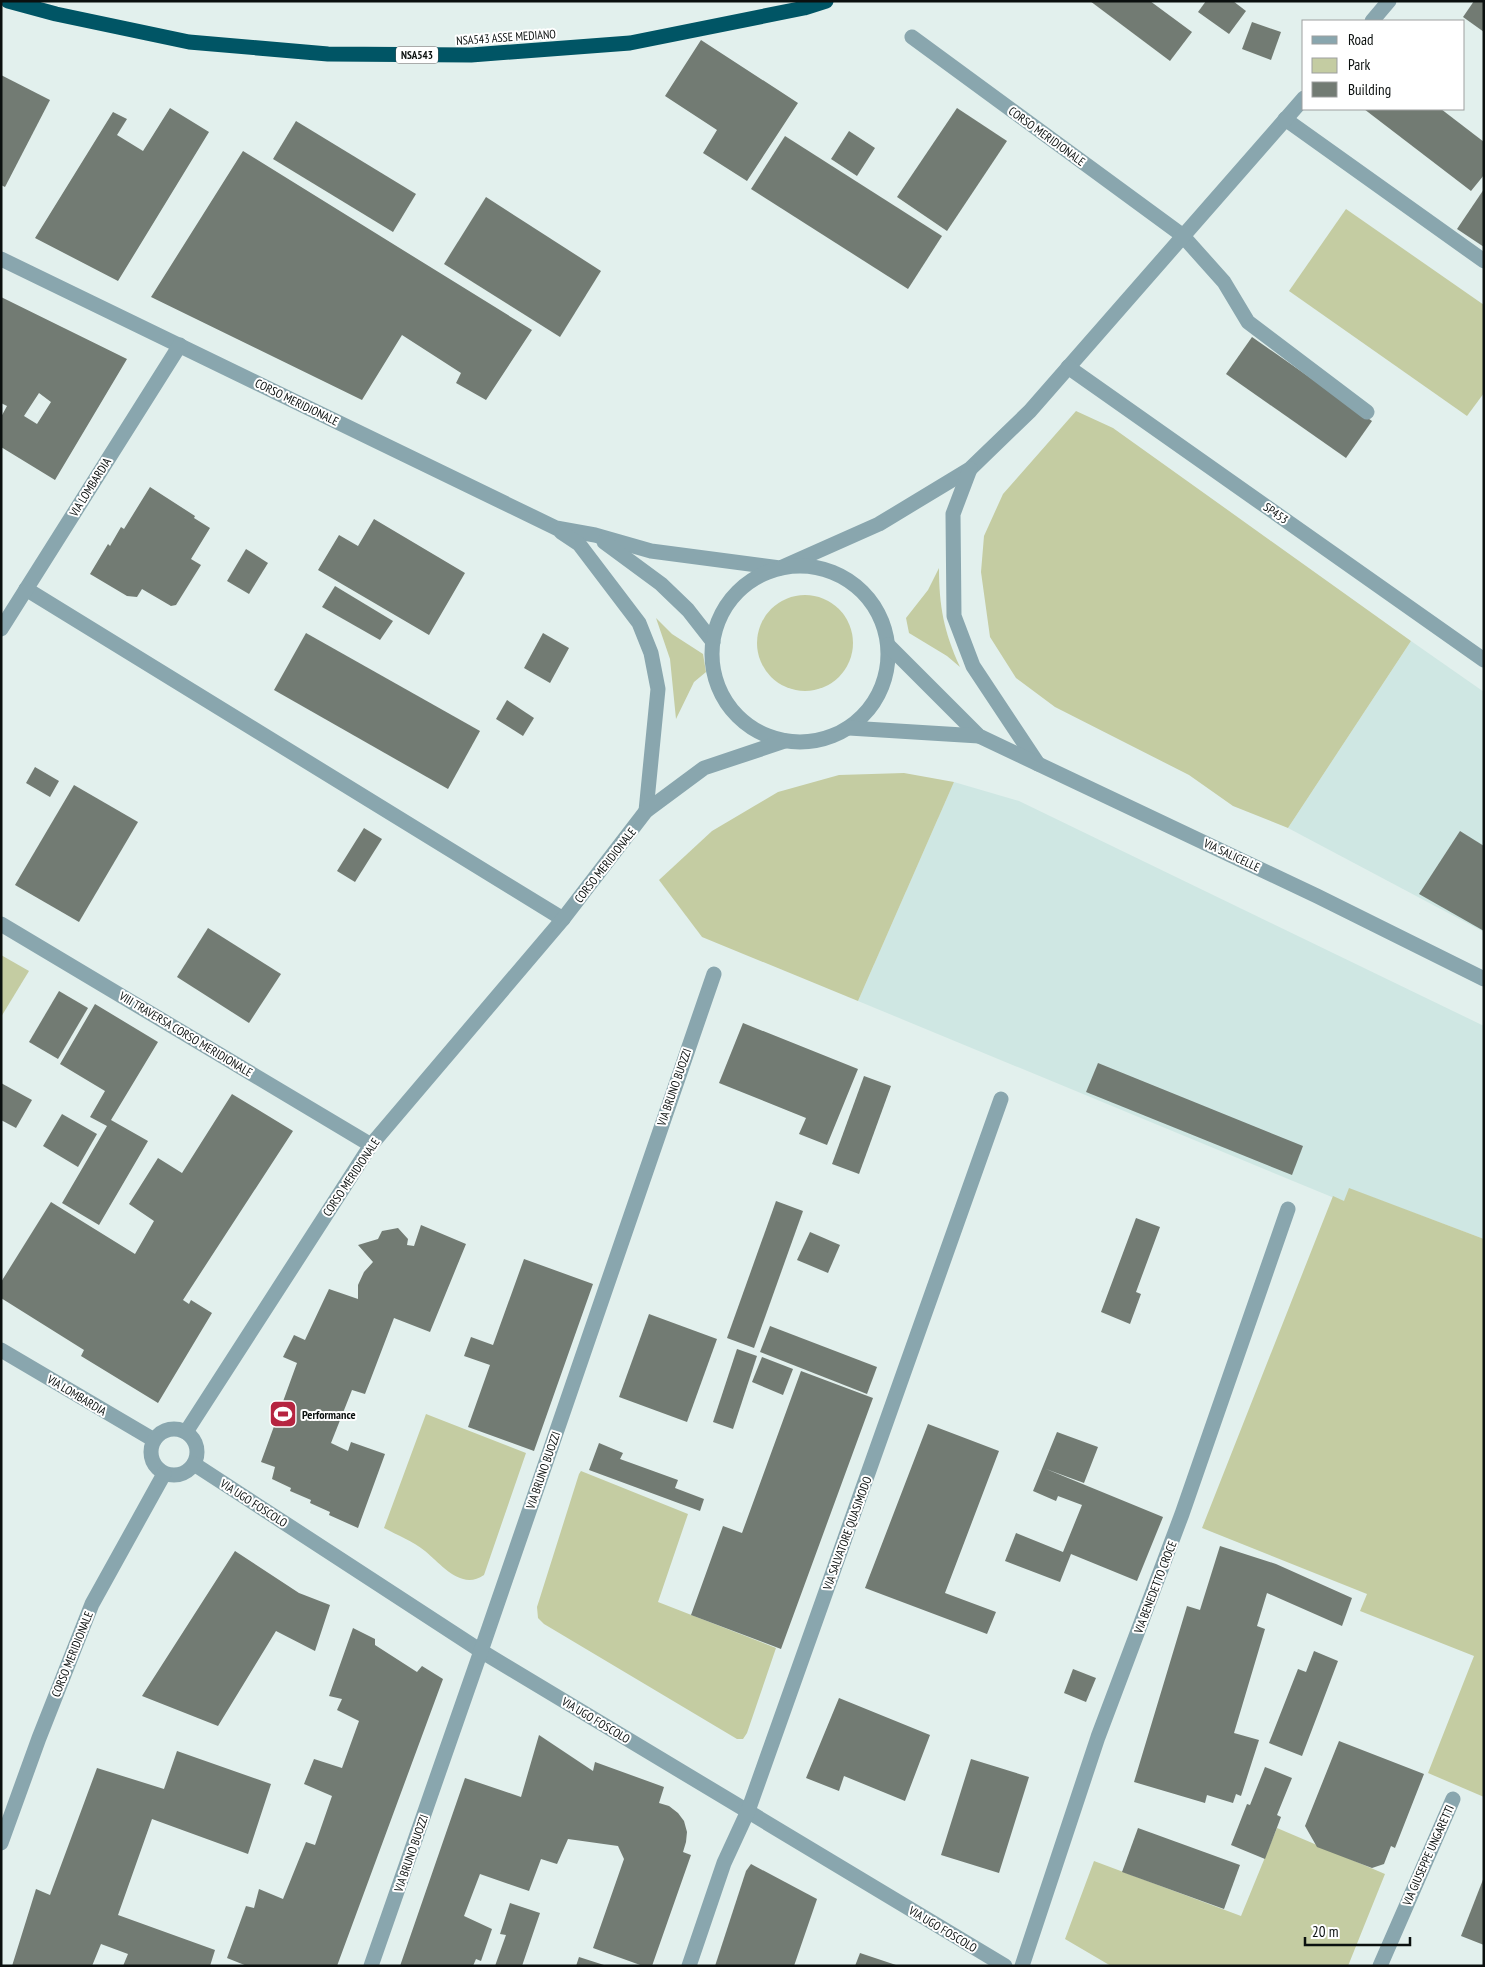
<svg xmlns="http://www.w3.org/2000/svg" width="1485" height="1967" font-family="'PT Sans Narrow',sans-serif">
  <rect width="100%" height="100%" fill="#e2f0ed"/>
  <g fill="#cfe7e3">
    <polygon points="1411,641 1484,692 1484,932 1288,828"/>
    <polygon points="954,782 1019,801 1484,1026 1484,1239 1350,1189 1344,1202 858,1001"/>
  </g>
  <g fill="#c4cca2">
    <polygon points="1346,209 1484,305 1484,393 1467,416 1289,291"/>
    <polygon points="1076,411 1113,428 1411,641 1288,828 1233,806 1189,775 1055,707 1016,678 990,637 981,572 984,536 1003,494"/>
    <path d="M939,568c0,38 5,64 21,99l-13,-11 -38,-23 -3,-15 22,-28z"/>
    <circle cx="805" cy="643" r="48"/>
    <polygon points="656,618 672,634 703,654 706,672 694,682 676,719 670,659"/>
    <polygon points="904,773 954,782 858,1001 702,937 659,880 712,831 778,792 839,775"/>
    <polygon points="1,955 29,971 1,1017"/>
    <polygon points="1349,1188 1484,1239 1484,1797 1428,1773 1474,1656 1360,1611 1367,1594 1202,1528 1333,1196 1344,1201"/>
    <path d="M426,1414l100,39 -42,122c-23,16 -43,-11 -59,-24 -12,-10 -28,-16 -41,-23z"/>
    <polygon points="581,1471 688,1514 658,1602 776,1648 747,1733 743,1739 737,1739 544,1624 538,1618 537,1607 579,1474"/>
    <polygon points="1277,1828 1385,1874 1348,1966 1111,1966 1065,1939 1094,1861 1241,1916"/>
  </g>
  <g fill="#727b73" fill-rule="evenodd">
    <polygon points="1090,1 1150,1 1192,32 1170,61"/>
    <polygon points="1206,1 1233,1 1246,11 1229,34 1198,12"/>
    <polygon points="1474,1 1484,1 1484,32 1463,17"/>
    <polygon points="1252,22 1281,32 1271,60 1242,49"/>
    <polygon points="701,40 798,103 747,181 703,153 717,130 665,96"/>
    <polygon points="1,75 50,100 5,187 1,185"/>
    <polygon points="170,108 209,132 118,281 35,238 113,112 127,119 117,135 143,151"/>
    <polygon points="957,108 1007,141 947,231 897,197"/>
    <polygon points="1364,109 1441,109 1484,142 1484,175 1471,191"/>
    <polygon points="296,121 416,194 393,232 273,159"/>
    <polygon points="849,131 875,148 857,176 831,159"/>
    <polygon points="785,136 942,236 908,289 751,189"/>
    <polygon points="243,151 532,330 486,400 456,383 461,373 402,335 362,400 151,297"/>
    <polygon points="1484,189 1484,247 1457,229"/>
    <polygon points="486,197 601,271 560,337 444,264"/>
    <path d="M1,297l126,62 -72,121 -54,-33v-30l6,-11 -6,-3zM39,393l12,9 -14,22 -13,-8z"/>
    <polygon points="1252,337 1372,421 1346,458 1226,374"/>
    <polygon points="150,487 195,516 194,518 210,528 191,559 201,565 176,605 171,606 142,589 137,597 127,596 90,574 108,544 110,546 121,527 124,529"/>
    <polygon points="374,519 465,573 429,635 318,570 339,535 358,546"/>
    <polygon points="246,549 268,563 249,594 227,581"/>
    <polygon points="335,586 393,621 380,640 322,607"/>
    <polygon points="306,633 480,731 448,789 274,690"/>
    <polygon points="543,633 569,648 550,683 524,668"/>
    <polygon points="507,700 534,718 523,736 496,719"/>
    <polygon points="35,767 59,781 50,797 26,783"/>
    <polygon points="74,785 138,822 79,922 15,885"/>
    <polygon points="364,828 382,839 355,882 337,871"/>
    <polygon points="1460,831 1484,846 1484,931 1419,894"/>
    <polygon points="208,928 281,974 249,1023 177,977"/>
    <polygon points="59,991 88,1008 58,1059 29,1042"/>
    <polygon points="95,1004 158,1042 111,1120 148,1141 99,1225 62,1203 107,1126 90,1117 105,1091 60,1064"/>
    <polygon points="743,1023 858,1069 827,1145 799,1134 806,1118 719,1083"/>
    <polygon points="1098,1063 1303,1146 1292,1175 1086,1092"/>
    <polygon points="864,1076 891,1086 859,1174 832,1164"/>
    <polygon points="1,1083 32,1100 16,1128 1,1120"/>
    <polygon points="232,1094 293,1131 183,1300 189,1304 191,1300 212,1313 158,1403 81,1356 84,1350 1,1298 1,1282 51,1202 135,1254 154,1221 129,1204 158,1158 182,1173"/>
    <polygon points="62,1114 97,1134 78,1167 43,1146"/>
    <polygon points="776,1201 803,1211 754,1348 727,1338"/>
    <polygon points="1136,1218 1160,1227 1136,1292 1141,1294 1130,1324 1101,1312"/>
    <polygon points="421,1225 466,1244 430,1332 394,1318 365,1394 352,1390 331,1443 348,1451 351,1442 385,1454 358,1528 329,1515 330,1512 310,1503 311,1500 290,1491 291,1488 272,1479 275,1467 261,1462 297,1363 283,1357 294,1335 305,1340 329,1289 358,1299 358,1285 364,1272 373,1262 358,1245 378,1239 382,1231 398,1228 408,1239 407,1245 414,1246"/>
    <polygon points="810,1232 840,1245 828,1273 797,1260"/>
    <polygon points="524,1259 593,1284 534,1451 468,1427 490,1365 464,1356 471,1337 493,1345"/>
    <polygon points="649,1314 717,1339 687,1422 619,1397"/>
    <polygon points="770,1326 877,1367 867,1394 760,1352"/>
    <polygon points="737,1349 757,1356 733,1429 713,1422"/>
    <polygon points="762,1357 793,1369 783,1395 752,1382"/>
    <polygon points="801,1371 873,1398 781,1649 691,1615 723,1526 742,1533"/>
    <polygon points="928,1424 999,1451 945,1593 996,1612 987,1634 865,1588"/>
    <polygon points="1057,1432 1098,1447 1084,1483 1046,1469 1163,1517 1137,1581 1071,1554 1060,1582 1005,1561 1016,1533 1063,1552 1082,1505 1058,1496 1056,1501 1033,1491"/>
    <polygon points="599,1443 623,1453 620,1459 678,1480 675,1488 704,1499 700,1511 589,1470"/>
    <polygon points="1220,1546 1276,1564 1352,1598 1342,1626 1267,1593 1257,1626 1265,1629 1234,1733 1259,1740 1241,1796 1236,1794 1233,1803 1207,1795 1205,1803 1134,1782 1187,1606 1200,1610"/>
    <polygon points="235,1551 299,1593 330,1605 315,1651 276,1631 218,1726 142,1696"/>
    <polygon points="353,1628 375,1639 375,1645 417,1672 422,1666 443,1679 337,1966 247,1966 227,1958 246,1906 254,1908 259,1889 283,1899 306,1842 315,1845 332,1796 304,1784 314,1759 342,1768 359,1721 337,1710 342,1699 329,1696"/>
    <polygon points="1314,1651 1338,1661 1302,1756 1269,1743 1298,1669 1306,1672"/>
    <polygon points="1073,1669 1096,1678 1086,1702 1064,1693"/>
    <polygon points="839,1698 930,1735 905,1801 844,1776 839,1791 806,1778"/>
    <polygon points="539,1735 593,1771 595,1762 664,1787 659,1803 669,1806 678,1813 684,1821 687,1832 686,1842 683,1852 691,1855 652,1966 643,1966 593,1948 624,1859 618,1846 568,1839 557,1864 541,1859 529,1891 480,1874 464,1916 492,1929 481,1961 476,1959 473,1966 400,1966 465,1778 521,1797"/>
    <polygon points="1339,1741 1424,1774 1395,1848 1391,1846 1384,1864 1372,1868 1317,1847 1305,1826"/>
    <polygon points="177,1751 271,1784 248,1854 152,1819 118,1915 215,1950 210,1966 123,1966 128,1954 101,1944 92,1966 12,1966 36,1889 50,1895 97,1768 164,1789"/>
    <polygon points="971,1759 1029,1777 999,1873 941,1855"/>
    <polygon points="1265,1767 1292,1778 1277,1815 1281,1817 1265,1859 1231,1845 1247,1804 1250,1805"/>
    <polygon points="1138,1828 1240,1865 1224,1909 1122,1872"/>
    <polygon points="751,1864 817,1899 794,1966 715,1966 746,1871"/>
    <polygon points="1484,1877 1484,1945 1461,1936"/>
    <polygon points="510,1903 540,1913 522,1966 495,1966 506,1935 500,1934"/>
    <polygon points="860,1953 896,1965 896,1966 855,1966"/>
    <polygon points="579,1957 604,1965 604,1966 576,1966"/>
  </g>
  <g fill="none" stroke-linecap="round" stroke-linejoin="round">
    <g stroke="#89a6ae" stroke-width="15">
      <polyline points="1372,21 1389,1"/>
      <polyline points="912,37 1182,235 1224,282 1248,322 1367,412"/>
      <polyline points="1285,119 1484,261"/>
      <polyline points="1,259 556,528 595,535 651,551 780,568 879,524 970,469 1030,411 1304,98"/>
      <polyline points="1068,367 1484,660"/>
      <polyline points="970,469 953,514 954,616 973,666 1038,764"/>
      <polyline points="561,532 579,544 639,623 651,653 658,689 646,811"/>
      <polyline points="604,542 661,584 688,610 713,642"/>
      <circle cx="800" cy="654" r="88"/>
      <polyline points="26,589 563,919"/>
      <polyline points="1,629 180,345"/>
      <polyline points="888,645 979,736 1317,896 1484,979"/>
      <polyline points="849,728 979,736"/>
      <polyline points="1,924 371,1145"/>
      <polyline points="1,1350 154,1440"/>
      <circle cx="174" cy="1452" r="23"/>
      <polyline points="186,1432 371,1145 563,919 646,811 704,768 785,741"/>
      <polyline points="194,1464 481,1651 1005,1966"/>
      <polyline points="1,1843 39,1738 92,1604 164,1474"/>
      <polyline points="371,1966 481,1651 714,974"/>
      <polyline points="689,1966 724,1863 748,1811 1001,1099"/>
      <polyline points="1022,1966 1098,1737 1182,1514 1288,1209"/>
      <polyline points="1380,1966 1453,1799"/>
    </g>
    <polyline stroke="#005565" stroke-width="15" points="8,1 56,14 189,42 328,54 471,55 630,43 804,8 826,1"/>
  </g>
  <defs>
    <g id="stadium-square" transform="scale(1.4375)"><rect x="-9" y="-9" width="18" height="18" rx="4" fill="#b62440" stroke="#fff"/><path d="M0-5a6.5 5 0 1 0 0 10a6.5 5 0 1 0 0-10ZM-3.5-1.8h7v3.6h-7Z" fill="#fff"/></g>
  </defs>
  <g fill-rule="evenodd">
    <use href="#stadium-square" x="283" y="1414"/>
  </g>
  <g text-anchor="middle" dominant-baseline="central" stroke-width="4" stroke-linejoin="round" paint-order="stroke">
    <rect fill="#fff" stroke="#545857" stroke-width="1" x="396" y="46.5" width="42" height="17" rx="4"/>
    <g font-size="11" font-weight="bold" fill="#0b100f">
      <text x="417" y="55">NSA543</text>
    </g>
    <g font-size="12" fill="#0b100f" stroke="#fff">
      <text transform="translate(506 37) rotate(-4)">NSA543 ASSE MEDIANO</text>
      <text transform="translate(1047 136) rotate(36)">CORSO MERIDIONALE</text>
      <text transform="translate(297 402) rotate(26)">CORSO MERIDIONALE</text>
      <text transform="translate(90 487) rotate(-58)">VIA LOMBARDIA</text>
      <text transform="translate(1276 513) rotate(35)">SP453</text>
      <text transform="translate(1232 855) rotate(25)">VIA SALICELLE</text>
      <text transform="translate(605 865) rotate(-52)">CORSO MERIDIONALE</text>
      <text transform="translate(186 1034) rotate(31)">VIII TRAVERSA CORSO MERIDIONALE</text>
      <text transform="translate(674 1087) rotate(-71)">VIA BRUNO BUOZZI</text>
      <text transform="translate(351 1177) rotate(-56)">CORSO MERIDIONALE</text>
      <text transform="translate(77 1395) rotate(31)">VIA LOMBARDIA</text>
      <text transform="translate(543 1470) rotate(-71)">VIA BRUNO BUOZZI</text>
      <text transform="translate(254 1503) rotate(33)">VIA UGO FOSCOLO</text>
      <text transform="translate(847 1533) rotate(-70)">VIA SALVATORE QUASIMODO</text>
      <text transform="translate(1155 1587) rotate(-69)">VIA BENEDETTO CROCE</text>
      <text transform="translate(72 1654) rotate(-68)">CORSO MERIDIONALE</text>
      <text transform="translate(596 1720) rotate(31)">VIA UGO FOSCOLO</text>
      <text transform="translate(411 1853) rotate(-71)">VIA BRUNO BUOZZI</text>
      <text transform="translate(1428 1855) rotate(-66)">VIA GIUSEPPE UNGARETTI</text>
      <text transform="translate(943 1929) rotate(31)">VIA UGO FOSCOLO</text>
    </g>
    <g font-size="12" font-weight="bold" fill="#0b100f" stroke="#fff" text-anchor="start">
      <text x="302" y="1414">Performance</text>
    </g>
  </g>
  <rect width="1485" height="1967" fill="none" stroke="#0b100f" stroke-width="5"/>
  <rect x="1302" y="20" width="162" height="90" fill="#ffffff" stroke="#9d9f9f"/>
  <rect x="1312" y="36" width="25" height="8" fill="#89a6ae" stroke="#9d9f9f"/>
  <text x="1348" y="45" font-size="15" fill="#0b100f">Road</text>
  <rect x="1312" y="58" width="25" height="15" fill="#c4cca2" stroke="#9d9f9f"/>
  <text x="1348" y="70" font-size="15" fill="#0b100f">Park</text>
  <rect x="1312" y="82" width="25" height="15" fill="#727b73" stroke="#9d9f9f"/>
  <text x="1348" y="95" font-size="15" fill="#0b100f">Building</text>
  <path d="M1305 1937v8h105v-8" fill="none" stroke="#0b100f" stroke-width="2.5"/>
  <text x="1312" y="1937" font-size="15" fill="#0b100f" stroke="#ffffff" stroke-width="4" paint-order="stroke">20 m</text>
</svg>
